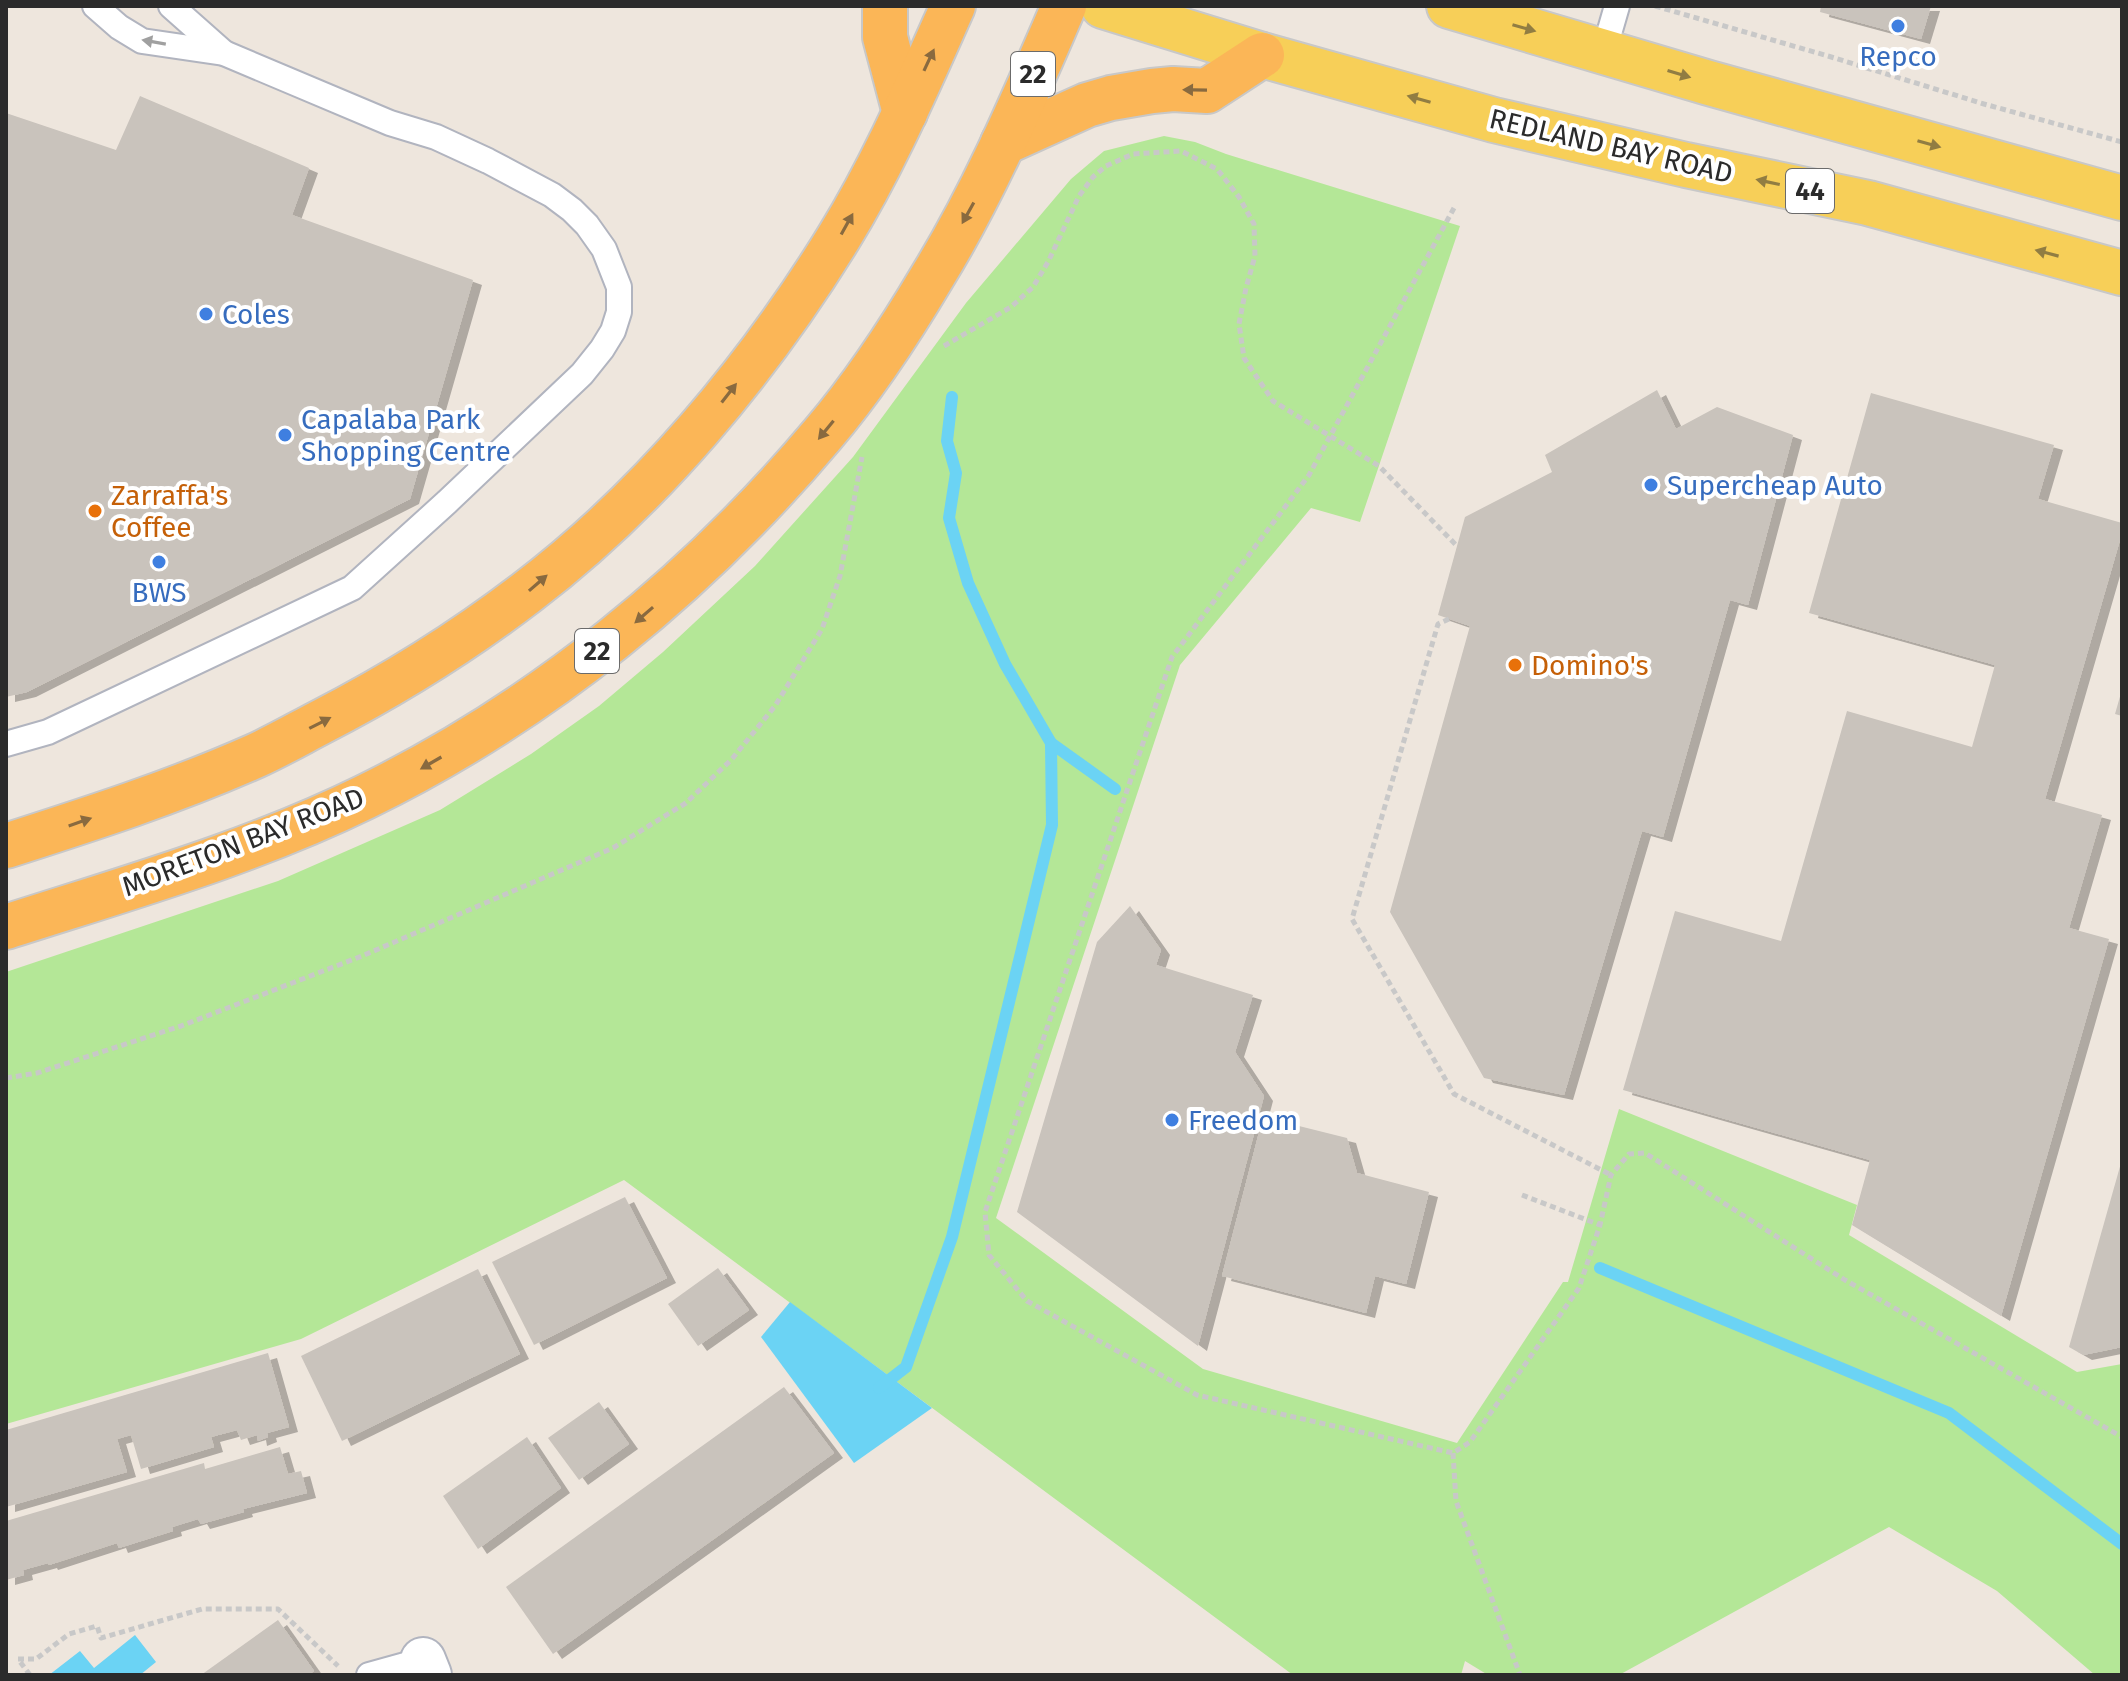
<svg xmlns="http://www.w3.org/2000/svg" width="2128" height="1681" font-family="'Fira Sans',sans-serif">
  <defs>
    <filter id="shadow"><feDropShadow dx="9" dy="5" stdDeviation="0" flood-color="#0004"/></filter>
  </defs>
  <rect width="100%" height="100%" fill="#eee6dd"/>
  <polygon fill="#b4e797" points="1164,136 1195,142 1226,154 1460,226 1360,522 1311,508 1180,665 996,1218 1203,1369 1457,1443 1563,1282 1568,1282 1619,1109 1857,1205 1849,1235 2077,1372 2122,1364 2122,1675 2095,1675 1997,1591 1889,1527 1619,1675 1488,1675 1465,1661 1461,1675 1293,1675 624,1180 301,1339 6,1424 6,972 278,881 440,810 531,754 599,706 663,652 755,566 853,457 966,303 1071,179 1104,151"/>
  <g fill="#6bd3f4">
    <polygon points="790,1302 932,1408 854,1463 761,1337"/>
    <polygon points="135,1635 156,1662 140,1675 49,1675 80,1651 94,1668"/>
  </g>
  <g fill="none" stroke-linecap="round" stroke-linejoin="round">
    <g stroke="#6bd3f4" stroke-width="12">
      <polyline points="952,397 947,441 956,473 949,518 968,583 1005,664 1051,743 1115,789"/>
      <polyline points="1600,1268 1949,1413 2122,1544"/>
      <polyline points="879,1388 906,1367 952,1237 1052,825 1051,743"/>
    </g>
  </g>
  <g fill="#c9c3bc" filter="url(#shadow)">
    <polygon points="1821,6 1931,6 1921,39 1820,12"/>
    <polygon points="140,96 309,168 292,215 473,280 410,499 27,692 6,697 6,113 116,150"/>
    <polygon points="1657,390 1676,429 1717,407 1793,435 1748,605 1730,600 1663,837 1642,831 1564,1095 1484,1078 1390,912 1470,626 1438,615 1465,517 1552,472 1545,455"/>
    <polygon points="1871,393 2054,445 2038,499 2122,523 2122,533 2045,799 2102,815 2069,928 2109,939 2001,1316 1852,1225 1870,1160 1623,1090 1675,911 1781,941 1847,711 1972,747 1995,665 1809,613"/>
    <polygon points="2121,693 2122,693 2122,716 2115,714"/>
    <polygon points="1130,906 1161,950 1156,965 1253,995 1235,1052 1264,1096 1198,1346 1017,1212 1097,942"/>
    <polygon points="1263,1117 1347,1138 1357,1173 1429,1192 1406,1284 1375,1276 1366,1313 1222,1276"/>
    <polygon points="2121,1163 2122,1347 2083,1355 2069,1347"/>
    <polygon points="625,1197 667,1278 534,1345 492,1262"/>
    <polygon points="718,1268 749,1310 698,1346 668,1304"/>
    <polygon points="478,1269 520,1354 342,1441 301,1356"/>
    <polygon points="268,1353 289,1427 267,1433 268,1437 258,1441 257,1435 241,1440 237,1430 211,1437 214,1447 141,1469 131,1435 117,1439 127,1472 6,1507 6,1430"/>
    <polygon points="784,1387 834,1453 553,1654 506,1587"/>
    <polygon points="599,1402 629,1444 579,1480 548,1438"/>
    <polygon points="527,1437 561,1488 478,1549 443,1496"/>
    <polygon points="280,1447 288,1474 301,1471 307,1493 243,1509 244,1512 201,1524 198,1519 172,1527 173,1531 119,1548 117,1543 49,1565 48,1563 23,1570 24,1575 6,1580 6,1521 204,1463 205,1469"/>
    <polygon points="278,1620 314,1671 308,1675 201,1675"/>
  </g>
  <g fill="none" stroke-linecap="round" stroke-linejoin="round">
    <g stroke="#b1b4bf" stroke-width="28">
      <g id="service">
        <polyline points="171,6 224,53"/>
        <polyline points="1604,51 1617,6"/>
        <polyline points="6,744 48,732 352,588 447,502 582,374 602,349 613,331 619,312 619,287 604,249 587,225 572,210 552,195 488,161 436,137 390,123 224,53 142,41 119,27 95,6"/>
        <polyline points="369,1675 423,1660"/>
      </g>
    </g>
    <g stroke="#b1b4bf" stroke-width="48">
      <polyline id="minor" points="423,1660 429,1675"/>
    </g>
    <g stroke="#c8c8c8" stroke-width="48">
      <g id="primary">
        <polyline points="1103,6 1262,55 1494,120 1686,165 1868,203 2122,273"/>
        <polyline points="1449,6 1709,83 2122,198"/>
      </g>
    </g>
    <g stroke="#c8c8c8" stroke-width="48">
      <g id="trunk">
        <polyline points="885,6 885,37 905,113"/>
        <polyline points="1003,143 1087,105 1111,98 1152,91 1173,89 1207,91 1262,55"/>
        <path d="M6,846c84,-27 168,-54 249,-90 22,-10 43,-22 64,-33 72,-37 143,-81 207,-130 124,-94 232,-224 313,-356 45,-73 79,-153 114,-231"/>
        <path d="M6,927c121,-39 245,-74 359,-130 176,-86 332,-213 458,-363 41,-48 77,-103 109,-157 53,-86 92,-179 132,-271"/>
      </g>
    </g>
    <g stroke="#c8c8c8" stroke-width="5" stroke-dasharray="6 4" stroke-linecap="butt">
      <polyline points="1655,6 1828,56 1984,104 2122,142"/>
      <polyline points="1454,208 1309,475 1172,657 985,1212 989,1255 1027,1301 1197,1395 1453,1453 1470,1442 1579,1288 1600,1225 1611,1175 1629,1154 1645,1153 1845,1280 2122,1437"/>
      <polyline points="944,346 1011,307 1033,287 1048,262 1079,196 1093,177 1106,166 1133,154 1181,151 1217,169 1239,197 1254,224 1255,256 1246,288 1239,324 1244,358 1273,401 1379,466 1457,546"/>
      <polyline points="1449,619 1438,624 1352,919 1454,1094 1611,1175"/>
      <polyline points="6,1078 37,1073 181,1026 362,956 613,848 686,803 732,759 775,706 822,629 840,576 862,457"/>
      <polyline points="1522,1195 1600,1225"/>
      <polyline points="1453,1453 1456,1501 1520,1675"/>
      <polyline points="30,1675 18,1659 36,1659 69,1634 97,1626 101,1638 202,1609 278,1609 338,1666"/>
    </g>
    <use href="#service" stroke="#fff" stroke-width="24"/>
    <use href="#minor" stroke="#fff" stroke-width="44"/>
    <use href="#primary" stroke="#f7cf58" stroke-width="44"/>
    <use href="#trunk" stroke="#fbb657" stroke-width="44"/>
  </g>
  <defs><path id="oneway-solid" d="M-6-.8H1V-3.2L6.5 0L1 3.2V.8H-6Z" transform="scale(2)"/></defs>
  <g fill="#917d42">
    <use href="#oneway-solid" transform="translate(1524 28) rotate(16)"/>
    <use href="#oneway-solid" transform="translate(1679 74) rotate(17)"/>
    <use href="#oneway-solid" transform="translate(1419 99) rotate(-164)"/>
    <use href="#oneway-solid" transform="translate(1929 144) rotate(16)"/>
    <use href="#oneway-solid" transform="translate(1768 182) rotate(-168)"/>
    <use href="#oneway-solid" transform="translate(2047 253) rotate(-165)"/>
  </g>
  <use fill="#a0a0a0" href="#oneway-solid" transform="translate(154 42) rotate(-170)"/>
  <g fill="#896a3f">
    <use href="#oneway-solid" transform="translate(929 60) rotate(-65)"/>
    <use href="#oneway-solid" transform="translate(1195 90) rotate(-179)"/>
    <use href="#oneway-solid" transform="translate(968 213) rotate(119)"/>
    <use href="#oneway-solid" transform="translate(847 224) rotate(-61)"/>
    <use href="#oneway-solid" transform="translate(729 393) rotate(-52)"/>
    <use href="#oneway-solid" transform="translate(826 430) rotate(129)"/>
    <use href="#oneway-solid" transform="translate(538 583) rotate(-41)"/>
    <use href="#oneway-solid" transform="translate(644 615) rotate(139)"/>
    <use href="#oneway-solid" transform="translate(320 723) rotate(-27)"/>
    <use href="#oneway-solid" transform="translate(431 763) rotate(150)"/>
    <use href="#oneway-solid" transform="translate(80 822) rotate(-19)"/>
  </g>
  <g fill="#3f7fe0" stroke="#fff" stroke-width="3">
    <circle cx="1898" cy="26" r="8"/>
    <circle cx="206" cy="314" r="8"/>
    <circle cx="285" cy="435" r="8"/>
    <circle cx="1651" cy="485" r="8"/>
    <circle cx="159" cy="562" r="8"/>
    <circle cx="1172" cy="1120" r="8"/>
  </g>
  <g fill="#e8710a" stroke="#fff" stroke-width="3">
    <circle cx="95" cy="511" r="8"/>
    <circle cx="1515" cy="665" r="8"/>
  </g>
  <g text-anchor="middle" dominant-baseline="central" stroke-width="8" stroke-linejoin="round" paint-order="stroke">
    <g fill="#fff" stroke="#6b6b6b" stroke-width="2">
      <rect x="1011" y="52" width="44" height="44" rx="6"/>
      <rect x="1786" y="169" width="48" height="44" rx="6"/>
      <rect x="575" y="629" width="44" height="44" rx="6"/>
    </g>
    <g font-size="26" font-weight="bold" fill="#2b2b2b">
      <text x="1033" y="74">22</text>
      <text x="1810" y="191">44</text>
      <text x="597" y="651">22</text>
    </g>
    <g font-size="28" fill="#366cbe" stroke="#fff" text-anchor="start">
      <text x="1898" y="56" text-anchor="middle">Repco</text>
      <text x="222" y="314">Coles</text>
      <text x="301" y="419">Capalaba Park<tspan x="301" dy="32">Shopping Centre</tspan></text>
      <text x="1667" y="485">Supercheap Auto</text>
      <text x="159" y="592" text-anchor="middle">BWS</text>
      <text x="1188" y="1120">Freedom</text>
    </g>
    <g font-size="28" fill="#2b2b2b" stroke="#fff">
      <text transform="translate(1611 146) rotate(13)">REDLAND BAY ROAD</text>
      <text transform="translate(243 842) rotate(-21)">MORETON BAY ROAD</text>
    </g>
    <g font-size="28" fill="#c56008" stroke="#fff" text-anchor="start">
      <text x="111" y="495">Zarraffa's<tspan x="111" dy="32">Coffee</tspan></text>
      <text x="1531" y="665">Domino's</text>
    </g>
  </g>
  <rect width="2128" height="1681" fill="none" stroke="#2b2b2b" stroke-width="16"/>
</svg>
